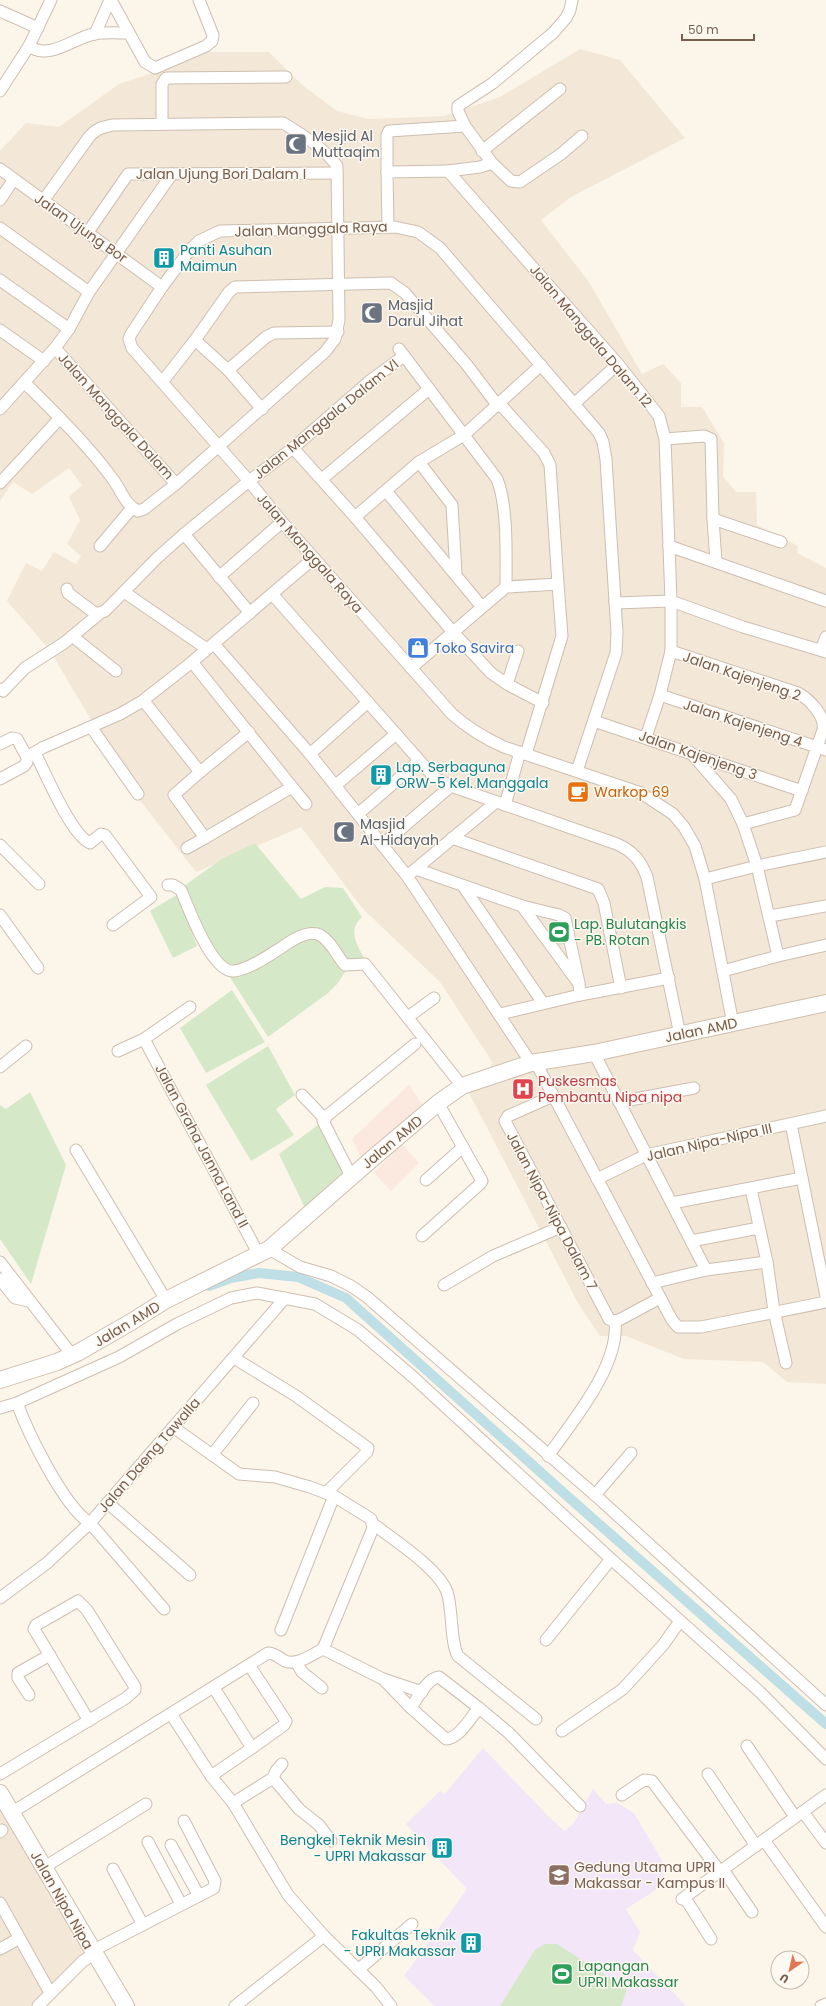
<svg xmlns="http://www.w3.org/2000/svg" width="826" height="2006" font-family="Poppins,sans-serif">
  <rect width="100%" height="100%" fill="#fcf5ea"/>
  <g fill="#f3e7d8">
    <polygon points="580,49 620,60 685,138 571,197 541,220 589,282 642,374 663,364 681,383 681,407 702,407 724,443 723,476 736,492 756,492 757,525 798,546 797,553 826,568 826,1384 787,1382 763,1362 684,1359 626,1336 600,1336 579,1305 469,1093 493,1063 440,982 363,909 301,827 196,872 135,794 49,649 7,601 26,563 42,571 54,552 76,564 81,556 67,544 80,520 69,497 82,485 69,468 32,494 13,482 0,501 0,151 26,123 59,127 119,84 159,71 207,52 269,52 301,84 337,111 369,119 444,116 500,97"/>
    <polygon points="0,1809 86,1952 47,2006 0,2006"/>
  </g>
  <g fill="#fbe8de">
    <polygon points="409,1085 426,1110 362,1159 352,1139"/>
    <polygon points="401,1143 419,1163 391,1191 374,1173"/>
  </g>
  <polygon fill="#f2e6f8" points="483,1748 551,1819 565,1831 574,1823 593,1789 606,1804 617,1803 634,1813 664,1864 662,1886 626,1909 640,1932 633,1950 686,2006 435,2006 404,1976 467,1889 406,1824 440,1791 444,1795"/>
  <g fill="#d5e9c8">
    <path d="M255,843l46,56 24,-12 18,1 19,29c-15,14 -5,27 3,43l-20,12 -7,11 -10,10 -60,44 -56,-88 -31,-61 41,-29z"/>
    <polygon points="178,894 197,946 173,958 150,911"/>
    <polygon points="562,919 568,943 557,946 550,922"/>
    <polygon points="232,990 265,1042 206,1073 180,1028"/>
    <polygon points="268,1046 295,1095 276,1109 294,1135 251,1161 206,1085"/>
    <polygon points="30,1092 66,1165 31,1284 0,1239 0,1105 6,1109"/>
    <polygon points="318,1125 345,1176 305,1208 279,1154"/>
    <polygon points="545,1944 557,1944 627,1989 621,2006 500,2006 535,1950"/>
  </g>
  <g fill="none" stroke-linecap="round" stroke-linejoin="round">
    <polyline stroke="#bedfe5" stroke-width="10" points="209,1286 231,1278 259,1273 298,1277 346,1298 566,1495 826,1724"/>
    <g stroke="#cebeb0" stroke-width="13">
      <g id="street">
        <polyline points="111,0 145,62 155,68 206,46 212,41 213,35 199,0"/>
        <polyline points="0,11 38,28"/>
        <polyline points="95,34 110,0"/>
        <path d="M29,46c20,15 44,-8 65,-12 11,-2 24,-1 35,-1"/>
        <polyline points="0,91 29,46 51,0"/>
        <polyline points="162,124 162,84 166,78 286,77"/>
        <polyline points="465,126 458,111 458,106 493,83 553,33 566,18 570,10 572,0"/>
        <polyline points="482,151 560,89"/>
        <polyline points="492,163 511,181 520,182 561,154 582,136"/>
        <polyline points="0,169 162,287"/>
        <polyline points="387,172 387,135 389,131 465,126 492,163 480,167 448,171"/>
        <polyline points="0,200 14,179"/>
        <polyline points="388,226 387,172 448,171 618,364 659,416 665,439 671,601 671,651 660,695 646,737"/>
        <polyline points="0,228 89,292"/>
        <polyline points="88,232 128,174 337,173"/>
        <polyline points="0,280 69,329"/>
        <polyline points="0,330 44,361"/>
        <polyline points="195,340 228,370"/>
        <polyline points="55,348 176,484"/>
        <path d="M399,349l98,130c11,27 9,78 9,108"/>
        <polyline points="163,381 195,340 229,292 235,287 391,283 405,293 467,365 498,406"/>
        <path d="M25,383c30,30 62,61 87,95 8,10 13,27 26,33l6,-2 32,-25 149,-132 10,-13 4,-19 -2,-154c-11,-16 -37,-33 -54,-43l-170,2c-11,2 -17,4 -24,12l-46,64"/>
        <polyline points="575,403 618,364"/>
        <polyline points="500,404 544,453 550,465 558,584"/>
        <polyline points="0,409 55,348 69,329 89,292 172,174"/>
        <polyline points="262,409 228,370 266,337 274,333 338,332"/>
        <polyline points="665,439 704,436 711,439 713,519"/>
        <polyline points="293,448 355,517"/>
        <polyline points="419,462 452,505 456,573"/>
        <polyline points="322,479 429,389"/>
        <polyline points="0,483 60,418"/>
        <polyline points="386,491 482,607"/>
        <polyline points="184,534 250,613"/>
        <polyline points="100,546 132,508"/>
        <polyline points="669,546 826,601"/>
        <polyline points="716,562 713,519 781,542"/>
        <polyline points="219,577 282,522"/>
        <polyline points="67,589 68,593 96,614 105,611 157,558 184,534 249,481 293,448 371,380 404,356"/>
        <polyline points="124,592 207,649"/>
        <path d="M272,594l163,184 16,8 166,58c16,7 24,17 30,33l33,158"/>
        <polyline points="615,603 671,601 743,627 826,652"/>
        <polyline points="72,636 116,671"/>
        <polyline points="214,644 310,754 407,876 531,1063"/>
        <polyline points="821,650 826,637"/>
        <polyline points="518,651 507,684 543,703"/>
        <path d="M671,651l127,42c11,6 28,23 25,37l-28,80 -52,14"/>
        <polyline points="192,662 292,787 205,838"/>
        <polyline points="411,668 506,587 558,584 562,636 526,754"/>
        <polyline points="507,684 491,673 452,631 355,517 419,462 464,435 541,365"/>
        <polyline points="0,689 3,691 25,668 64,643 99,614"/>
        <polyline points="660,695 826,750"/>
        <polyline points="147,705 200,772 174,795 205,838 187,848"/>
        <polyline points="594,721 802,791"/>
        <polyline points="91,727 138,794"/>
        <polyline points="0,744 12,738 17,739 27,757"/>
        <polyline points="690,752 731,799 743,824 757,866 778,956 826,945"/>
        <path d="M35,753c10,19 36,82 55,90l11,-9 4,1 46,62 -38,28"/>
        <polyline points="310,754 368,702"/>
        <path d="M577,771l39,-118 1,-20 -11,-174 -3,-17 -4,-9 -159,-185 -22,-16 -23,-5 -175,4 -21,10 -10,10 -27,36 -31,47 -2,5 3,9 117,133 33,41 170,192c16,14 32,24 52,33l137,46 32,21 11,13 11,19 10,33 28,145"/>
        <polyline points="200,772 249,732"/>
        <polyline points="0,779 24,766 27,762 27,757 42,748 120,714 141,702 192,662 314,558"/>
        <polyline points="336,785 396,734"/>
        <polyline points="292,787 306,804"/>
        <polyline points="505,805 520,752"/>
        <polyline points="358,814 419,761"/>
        <polyline points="452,838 598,889 604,903 621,988"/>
        <polyline points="0,845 39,884"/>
        <polyline points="382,845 451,786"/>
        <polyline points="416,869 522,906 579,984 580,995"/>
        <polyline points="412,872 496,802"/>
        <polyline points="705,879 757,866 826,852"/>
        <path d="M168,885h5l8,5c7,17 31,83 53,81 18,-2 44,-22 59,-31 7,-4 19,-9 27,-5 11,6 17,21 25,30l20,-1 97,122"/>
        <polyline points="463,886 543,1003"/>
        <polyline points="522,906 559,915 565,918 579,983"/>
        <polyline points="0,915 38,968"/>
        <polyline points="770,916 826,906"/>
        <polyline points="723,971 778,956"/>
        <polyline points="190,1007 144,1039 259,1255"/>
        <polyline points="500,1014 580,995 669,978"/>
        <polyline points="408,1017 434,998"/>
        <polyline points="118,1051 144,1039"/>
        <polyline points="594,1053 706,1270"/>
        <polyline points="536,1063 672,1320 678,1327 701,1327 826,1302"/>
        <polyline points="0,1067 26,1046"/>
        <polyline points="302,1095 324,1118"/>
        <polyline points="553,1096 508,1116 505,1121 609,1319 613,1321 619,1320 660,1298"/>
        <polyline points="619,1102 694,1088"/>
        <polyline points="791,1124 826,1296"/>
        <polyline points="76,1150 166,1300"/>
        <polyline points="351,1176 323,1121 328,1115 415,1044"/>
        <polyline points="597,1179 646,1155 826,1116"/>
        <polyline points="426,1180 463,1147"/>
        <polyline points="751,1189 767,1262"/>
        <polyline points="672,1203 802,1178"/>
        <polyline points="422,1236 480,1184 482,1181 438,1103"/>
        <polyline points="691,1241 759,1228"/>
        <polyline points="269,1249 300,1267 331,1276 351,1286 367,1297 595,1495 826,1705"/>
        <polyline points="0,1262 72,1355"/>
        <polyline points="0,1279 15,1298 29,1301"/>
        <polyline points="652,1283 706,1270 767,1262 774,1311 786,1363"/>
        <polyline points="444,1285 493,1256 561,1227"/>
        <polyline points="234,1358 296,1396 368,1448 367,1452 326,1493"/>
        <path d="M17,1403c11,30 47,104 73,120l74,86"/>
        <polyline points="0,1408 17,1403 119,1357 177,1324 231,1298 257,1293 315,1304 358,1330 412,1376 611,1559 761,1693 826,1759"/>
        <polyline points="173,1427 239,1474 275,1477 310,1487 334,1496 371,1519 373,1528 323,1649"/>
        <polyline points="212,1455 253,1403"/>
        <path d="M548,1456c25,-35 72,-91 67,-135"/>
        <polyline points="595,1495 631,1453"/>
        <polyline points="108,1503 190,1575"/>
        <path d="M373,1524c20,15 66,45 74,68 6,17 3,50 11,64l78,63"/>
        <polyline points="0,1598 47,1563 90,1523 285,1298"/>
        <polyline points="281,1630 334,1496"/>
        <polyline points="546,1640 611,1559"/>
        <polyline points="323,1649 383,1679 422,1692"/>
        <polyline points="296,1662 302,1672 322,1688"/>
        <polyline points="249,1665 286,1721 284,1725 252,1748"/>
        <path d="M383,1679l28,29 35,31c14,-1 24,-21 33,-31l30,25 71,73"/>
        <polyline points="29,1695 18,1678 18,1673 50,1655"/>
        <path d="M411,1708c6,-9 16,-30 28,-31l40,31"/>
        <polyline points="171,1714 211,1776 252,1748 214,1688"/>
        <polyline points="562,1731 623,1689 663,1645 680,1621"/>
        <polyline points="747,1746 795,1817"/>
        <polyline points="0,1774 126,1698 135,1690 135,1687 87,1610 78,1601 36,1625 34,1629 89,1721"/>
        <polyline points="708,1774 756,1846"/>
        <polyline points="211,1776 233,1803 288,1895 324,1936 376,1987 391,2006"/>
        <polyline points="273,1778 299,1809 319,1825 331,1841"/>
        <polyline points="622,1795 644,1780 652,1781 721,1873"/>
        <polyline points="233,1803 273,1778 276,1771 282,1764"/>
        <polyline points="803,1812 826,1843"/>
        <path d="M11,1813l257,-160c7,0 11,5 17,8 12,5 28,-7 38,-12"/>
        <polyline points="0,1832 2,1830"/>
        <polyline points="764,1840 826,1927"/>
        <polyline points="148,1842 181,1904"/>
        <polyline points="171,1845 199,1896"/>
        <polyline points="43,1868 146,1804"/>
        <polyline points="113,1869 143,1925"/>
        <polyline points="724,1871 752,1912"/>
        <polyline points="685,1898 711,1939"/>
        <polyline points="682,1899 826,1795"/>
        <polyline points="0,1903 48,1989"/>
        <polyline points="0,1949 18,1939"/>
        <polyline points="92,1951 214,1888 215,1881 184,1821"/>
        <polyline points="358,1970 412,1924"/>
        <polyline points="38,2006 83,1961 94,1954"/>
        <polyline points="235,2006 324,1936"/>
        <polyline points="821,2006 826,2004"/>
      </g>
    </g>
    <g stroke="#d0bead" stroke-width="18">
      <g id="secondary">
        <polyline points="0,1380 57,1362 79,1352 131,1322 166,1300 269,1249 373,1158 438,1103 462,1086 531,1063 594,1053 826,1003"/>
        <polyline points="0,1793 126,2006"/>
      </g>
    </g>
    <use href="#street" stroke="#fff" stroke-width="11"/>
    <use href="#secondary" stroke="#fff" stroke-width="16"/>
  </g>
  <defs>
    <g id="mosque-square" transform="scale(1.15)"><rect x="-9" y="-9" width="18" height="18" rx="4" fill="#6b7280" stroke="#fef9f0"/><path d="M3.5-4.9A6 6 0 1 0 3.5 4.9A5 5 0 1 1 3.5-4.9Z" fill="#fff"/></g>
    <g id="building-square" transform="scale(1.15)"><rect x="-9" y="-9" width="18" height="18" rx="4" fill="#0f9aa8" stroke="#fef9f0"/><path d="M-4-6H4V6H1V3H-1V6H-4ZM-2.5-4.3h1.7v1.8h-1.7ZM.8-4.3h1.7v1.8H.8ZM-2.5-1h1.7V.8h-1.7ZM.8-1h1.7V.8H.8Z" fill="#fff"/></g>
    <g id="shop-square" transform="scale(1.15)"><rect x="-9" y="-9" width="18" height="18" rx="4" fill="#3f7fe0" stroke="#fef9f0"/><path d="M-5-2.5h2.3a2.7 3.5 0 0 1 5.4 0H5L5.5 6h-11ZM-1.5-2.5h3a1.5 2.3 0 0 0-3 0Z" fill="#fff"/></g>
    <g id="cafe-square" transform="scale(1.15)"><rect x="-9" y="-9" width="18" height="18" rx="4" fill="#e8710a" stroke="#fef9f0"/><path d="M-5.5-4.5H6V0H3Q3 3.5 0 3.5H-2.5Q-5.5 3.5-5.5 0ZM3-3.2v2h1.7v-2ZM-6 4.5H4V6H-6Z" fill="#fff"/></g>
    <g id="stadium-square" transform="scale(1.15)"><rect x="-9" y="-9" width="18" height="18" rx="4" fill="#2e9e5b" stroke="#fef9f0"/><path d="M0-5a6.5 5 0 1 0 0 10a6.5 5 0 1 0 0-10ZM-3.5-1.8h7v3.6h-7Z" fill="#fff"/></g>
    <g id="hospital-square" transform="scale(1.15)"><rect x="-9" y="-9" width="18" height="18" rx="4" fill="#e0444e" stroke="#fef9f0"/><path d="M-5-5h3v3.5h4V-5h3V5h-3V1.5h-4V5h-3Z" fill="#fff"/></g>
    <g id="university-square" transform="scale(1.15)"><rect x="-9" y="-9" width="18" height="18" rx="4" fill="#8d6e63" stroke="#fef9f0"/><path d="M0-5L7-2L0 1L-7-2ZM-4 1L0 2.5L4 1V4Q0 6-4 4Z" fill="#fff"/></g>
  </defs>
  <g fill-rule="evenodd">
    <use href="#mosque-square" x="296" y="144"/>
    <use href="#building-square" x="164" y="258"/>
    <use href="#mosque-square" x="372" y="313"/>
    <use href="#shop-square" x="418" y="648"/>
    <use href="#building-square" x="381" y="775"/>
    <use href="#cafe-square" x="578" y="792"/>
    <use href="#mosque-square" x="344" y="832"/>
    <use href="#stadium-square" x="559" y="932"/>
    <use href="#hospital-square" x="523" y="1089"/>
    <use href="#building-square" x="442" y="1848"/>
    <use href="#university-square" x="559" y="1875"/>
    <use href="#building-square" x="471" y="1943"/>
    <use href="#stadium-square" x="562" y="1974"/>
  </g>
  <g text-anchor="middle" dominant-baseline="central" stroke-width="3" stroke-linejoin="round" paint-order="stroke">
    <g font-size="14" fill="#5b616d" stroke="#fef9f0" text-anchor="start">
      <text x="312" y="136">Mesjid Al<tspan x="312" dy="16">Muttaqim</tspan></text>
      <text x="388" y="305">Masjid<tspan x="388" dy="16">Darul Jihat</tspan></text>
      <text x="360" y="824">Masjid<tspan x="360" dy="16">Al-Hidayah</tspan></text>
    </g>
    <g font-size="14" fill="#765d4e" stroke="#fef9f0">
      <text x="221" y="174">Jalan Ujung Bori Dalam I</text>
      <text transform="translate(81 228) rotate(35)">Jalan Ujung Bor</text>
      <text transform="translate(311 229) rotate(-2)">Jalan Manggala Raya</text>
      <text transform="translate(591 336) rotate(50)">Jalan Manggala Dalam 12</text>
      <text transform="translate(116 416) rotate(48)">Jalan Manggala Dalam</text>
      <text transform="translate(326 419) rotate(-39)">Jalan Manggala Dalam VI</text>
      <text transform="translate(310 553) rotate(49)">Jalan Manggala Raya</text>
      <text transform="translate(742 676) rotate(19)">Jalan Kajenjeng 2</text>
      <text transform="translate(743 723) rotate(18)">Jalan Kajenjeng 4</text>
      <text transform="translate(698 755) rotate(19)">Jalan Kajenjeng 3</text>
      <text transform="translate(701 1030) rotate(-12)">Jalan AMD</text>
      <text transform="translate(392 1142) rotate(-40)">Jalan AMD</text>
      <text transform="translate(709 1142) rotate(-13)">Jalan Nipa-Nipa III</text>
      <text transform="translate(202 1146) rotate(62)">Jalan Graha Janna Land II</text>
      <text transform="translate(552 1211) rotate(62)">Jalan Nipa-Nipa Dalam 7</text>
      <text transform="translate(127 1324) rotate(-31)">Jalan AMD</text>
      <text transform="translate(149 1455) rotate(-49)">Jalan Daeng Tawalla</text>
      <text transform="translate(62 1900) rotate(60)">Jalan Nipa Nipa</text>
    </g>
    <g font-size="14" fill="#0d838f" stroke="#fef9f0" text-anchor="start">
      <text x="180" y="250">Panti Asuhan<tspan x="180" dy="16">Maimun</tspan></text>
      <text x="396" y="767">Lap. Serbaguna<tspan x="396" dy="16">ORW-5 Kel. Manggala</tspan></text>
      <text x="426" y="1840" text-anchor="end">Bengkel Teknik Mesin<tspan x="426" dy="16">- UPRI Makassar</tspan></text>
      <text x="456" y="1935" text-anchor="end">Fakultas Teknik<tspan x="456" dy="16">- UPRI Makassar</tspan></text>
    </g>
    <g font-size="14" fill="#366cbe" stroke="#fef9f0" text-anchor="start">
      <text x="434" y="648">Toko Savira</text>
    </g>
    <g font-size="14" fill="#c56008" stroke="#fef9f0" text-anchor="start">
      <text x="594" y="792">Warkop 69</text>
    </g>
    <g font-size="14" fill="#27864d" stroke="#fef9f0" text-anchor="start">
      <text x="574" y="924">Lap. Bulutangkis<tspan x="574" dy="16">- PB. Rotan</tspan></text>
      <text x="578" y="1966">Lapangan<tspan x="578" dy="16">UPRI Makassar</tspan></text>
    </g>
    <g font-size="14" fill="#be3a42" stroke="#fef9f0" text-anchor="start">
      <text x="538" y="1081">Puskesmas<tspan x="538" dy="16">Pembantu Nipa nipa</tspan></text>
    </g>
    <g font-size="14" fill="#785e54" stroke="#fef9f0" text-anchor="start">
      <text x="574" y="1867">Gedung Utama UPRI<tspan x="574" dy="16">Makassar - Kampus II</tspan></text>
    </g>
  </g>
  <g transform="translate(790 1970) rotate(214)"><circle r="19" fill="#fef9f0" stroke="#c8bbaf"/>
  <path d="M0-3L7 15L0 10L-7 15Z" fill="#e07755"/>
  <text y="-6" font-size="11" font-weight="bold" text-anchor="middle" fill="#765d4e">U</text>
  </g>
  <path d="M682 34v6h72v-6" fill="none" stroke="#765d4e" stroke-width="2"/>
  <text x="688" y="34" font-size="12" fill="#765d4e" stroke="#fef9f0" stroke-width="3" paint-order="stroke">50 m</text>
</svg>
